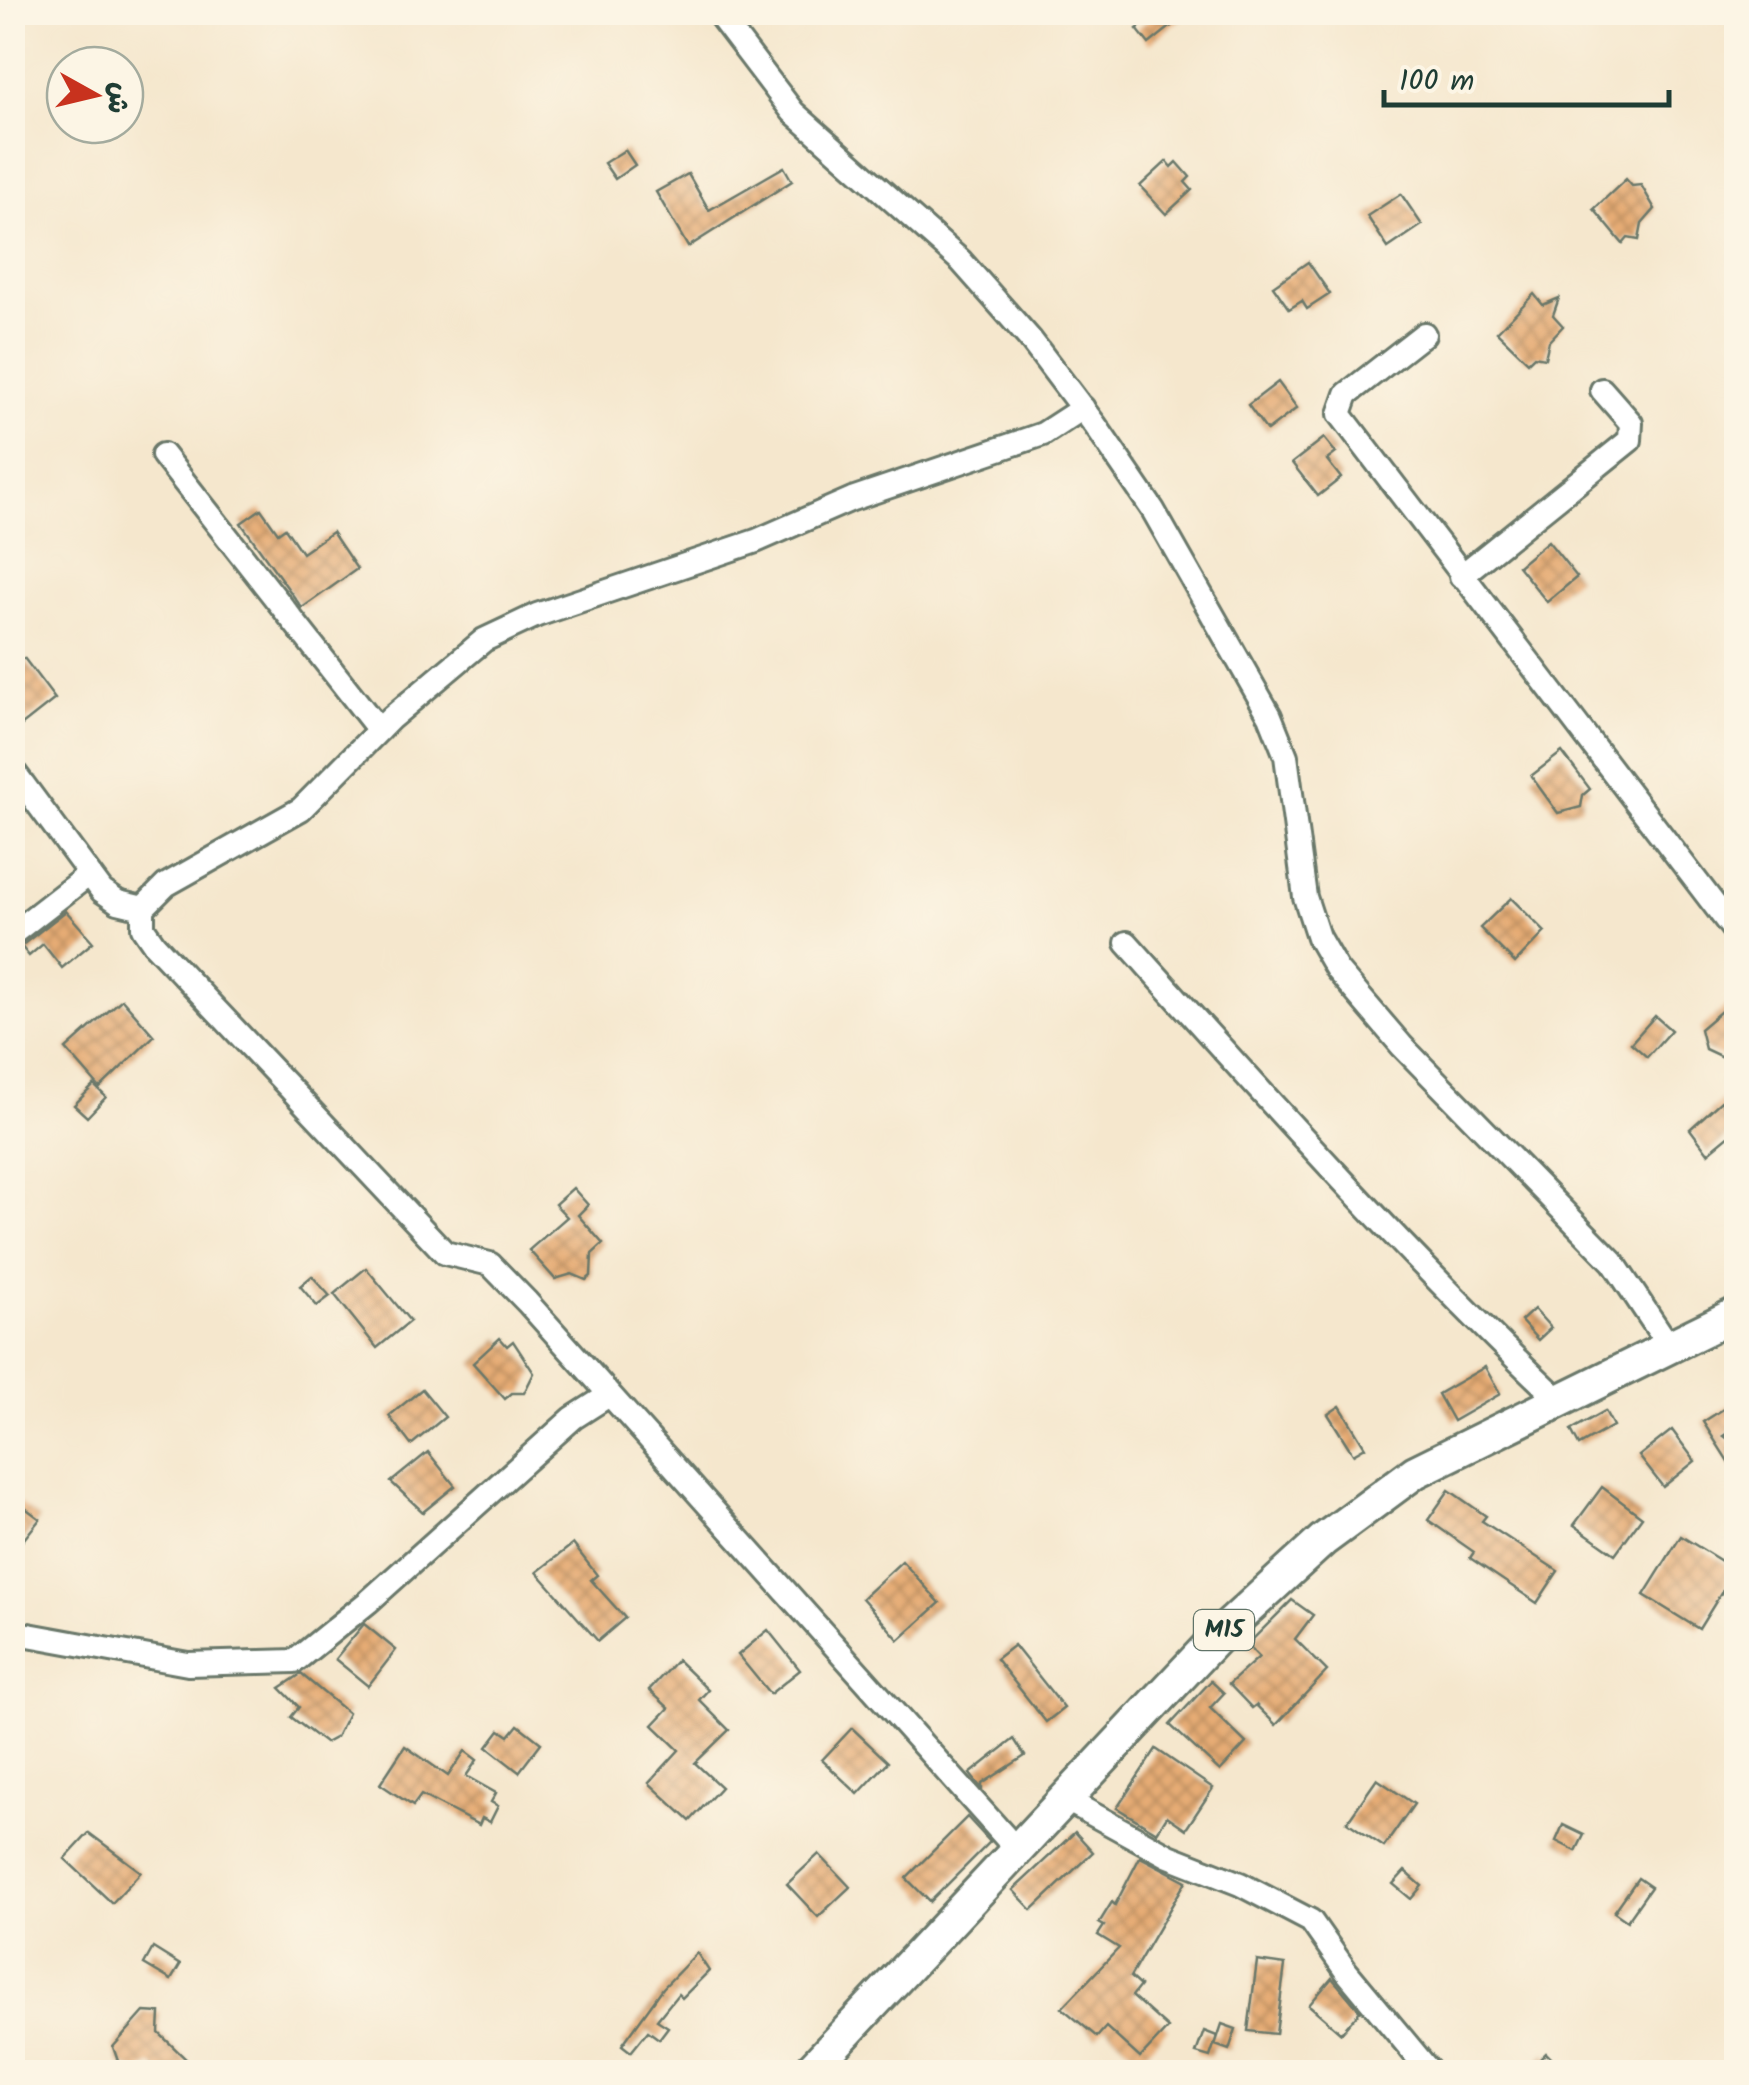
<svg xmlns="http://www.w3.org/2000/svg" width="1749" height="2085" font-family="Kalam,'Playpen Sans Arabic',sans-serif">
  <defs>
    <pattern id="building-cross-hatch" width="8" height="8" patternUnits="userSpaceOnUse" patternTransform="scale(2.5)"><rect width="8" height="8" fill="#e6ac74"/><path d="M0 0l8 8M0 8l8-8" fill="none" stroke="#ba8d60"/></pattern>
  </defs>
  <rect width="100%" height="100%" fill="#fcf5e5"/>
  <filter id="ink" filterUnits="userSpaceOnUse"><feTurbulence type="fractalNoise" baseFrequency=".01" numOctaves="2"/><feDisplacementMap in="SourceGraphic" scale="20" xChannelSelector="R" yChannelSelector="G"/><feConvolveMatrix kernelMatrix="1 2 1 2 8 2 1 2 1" color-interpolation-filters="sRGB"/></filter>
  <filter id="wash" filterUnits="userSpaceOnUse"><feTurbulence type="fractalNoise" baseFrequency=".0048" numOctaves="4" result="noise"/><feDisplacementMap in="SourceGraphic" scale="40" xChannelSelector="R" yChannelSelector="G"/><feGaussianBlur stdDeviation="2.25" result="paint"/><feColorMatrix in="noise" values="0 0 0 0 0 0 0 0 0 0 0 0 0 0 0 0 0 1.4 0 .05"/><feComposite in="paint" operator="in"/></filter>
  <g filter="url(#wash)">
    <rect width="100%" height="100%" fill="#f5e7cd"/>
    <g id="blocks">
      <g fill="url(#building-cross-hatch)">
        <polygon points="1158,12 1189,12 1149,44 1137,29"/>
        <polygon points="625,150 635,165 615,179 604,163"/>
        <polygon points="1167,161 1172,167 1177,162 1190,177 1185,182 1192,190 1166,214 1140,186"/>
        <polygon points="784,167 792,181 688,247 656,192 688,174 709,210"/>
        <polygon points="1626,179 1632,186 1641,185 1655,209 1642,224 1639,240 1628,238 1623,244 1594,209"/>
        <polygon points="1401,194 1422,225 1388,248 1367,216"/>
        <polygon points="1308,262 1330,294 1307,309 1302,301 1289,309 1273,286"/>
        <polygon points="1534,294 1543,305 1559,298 1553,315 1563,326 1549,341 1545,358 1534,356 1528,362 1497,332"/>
        <polygon points="1278,382 1297,408 1267,431 1248,405"/>
        <polygon points="1324,438 1336,453 1327,460 1341,478 1318,496 1292,463"/>
        <polygon points="261,509 278,533 285,528 302,553 332,532 357,569 302,608 241,523"/>
        <polygon points="1548,541 1577,577 1547,602 1518,566"/>
        <polygon points="24,658 55,699 22,725 12,713 12,667"/>
        <polygon points="1562,752 1590,789 1583,795 1581,807 1558,813 1531,776"/>
        <polygon points="1511,898 1545,932 1515,963 1480,928"/>
        <polygon points="66,911 93,942 62,968 43,944 29,956 21,946"/>
        <polygon points="122,999 154,1036 100,1088 66,1049"/>
        <polygon points="1727,1006 1736,1019 1736,1047 1722,1057 1705,1049 1700,1029"/>
        <polygon points="1655,1016 1671,1030 1647,1057 1631,1043"/>
        <polygon points="94,1085 106,1097 87,1117 74,1105"/>
        <polygon points="1721,1101 1736,1121 1736,1130 1708,1153 1690,1129"/>
        <polygon points="573,1188 588,1205 578,1215 603,1244 592,1254 591,1276 586,1280 572,1274 555,1279 529,1250 567,1217 555,1204"/>
        <polygon points="366,1268 410,1321 377,1348 334,1294"/>
        <polygon points="312,1276 330,1296 317,1306 300,1286"/>
        <polygon points="1534,1309 1551,1328 1538,1340 1521,1321"/>
        <polygon points="500,1338 507,1346 513,1341 534,1373 524,1393 512,1393 505,1399 473,1363"/>
        <polygon points="1485,1367 1500,1394 1453,1421 1438,1394"/>
        <polygon points="422,1389 445,1417 411,1445 389,1416"/>
        <polygon points="1736,1401 1736,1428 1724,1436 1736,1445 1736,1474 1703,1422"/>
        <polygon points="1340,1406 1365,1447 1353,1454 1328,1414"/>
        <polygon points="1605,1411 1613,1426 1579,1445 1571,1430"/>
        <polygon points="1672,1430 1695,1461 1663,1487 1639,1456"/>
        <polygon points="428,1452 455,1486 423,1512 391,1482"/>
        <polygon points="1602,1487 1642,1517 1615,1554 1574,1525"/>
        <polygon points="1449,1490 1486,1516 1482,1521 1558,1571 1537,1603 1470,1558 1474,1552 1428,1520"/>
        <polygon points="12,1498 40,1519 12,1554"/>
        <polygon points="1681,1536 1726,1564 1728,1582 1699,1629 1644,1595"/>
        <polygon points="573,1544 597,1575 591,1580 625,1618 598,1641 537,1572"/>
        <polygon points="902,1561 940,1603 899,1640 862,1598"/>
        <polygon points="1292,1600 1313,1615 1295,1639 1327,1671 1276,1725 1256,1705 1252,1708 1229,1684 1259,1657 1247,1645"/>
        <polygon points="364,1624 396,1650 368,1686 335,1659"/>
        <polygon points="768,1630 800,1670 770,1694 738,1655"/>
        <polygon points="1014,1645 1064,1708 1046,1722 996,1659"/>
        <polygon points="677,1660 708,1690 699,1700 729,1730 695,1763 721,1787 690,1821 649,1783 679,1750 653,1725 669,1708 649,1690"/>
        <polygon points="301,1674 348,1713 336,1737 325,1743 291,1717 299,1707 280,1688"/>
        <polygon points="1211,1681 1224,1693 1210,1708 1246,1743 1220,1771 1170,1725"/>
        <polygon points="518,1725 541,1743 519,1772 487,1747 500,1730 509,1736"/>
        <polygon points="852,1728 888,1762 858,1794 822,1760"/>
        <polygon points="1014,1739 1025,1756 982,1784 982,1789 970,1774"/>
        <polygon points="405,1746 448,1776 465,1751 477,1760 466,1776 496,1793 491,1802 498,1806 490,1822 482,1818 479,1825 421,1795 413,1806 380,1784"/>
        <polygon points="1156,1749 1213,1788 1186,1829 1167,1816 1157,1832 1117,1808"/>
        <polygon points="1377,1779 1414,1804 1384,1847 1347,1822"/>
        <polygon points="967,1817 990,1842 930,1902 906,1878"/>
        <polygon points="1563,1825 1584,1835 1576,1851 1556,1841"/>
        <polygon points="1075,1832 1093,1852 1032,1910 1013,1890"/>
        <polygon points="89,1833 141,1872 112,1903 65,1859"/>
        <polygon points="819,1854 850,1887 818,1917 787,1884"/>
        <polygon points="1140,1857 1186,1881 1130,1977 1140,1986 1132,1996 1168,2028 1140,2058 1106,2027 1097,2037 1062,2008 1119,1948 1098,1935 1104,1926 1099,1923 1112,1902 1115,1905"/>
        <polygon points="1405,1871 1422,1886 1411,1899 1393,1884"/>
        <polygon points="1638,1878 1651,1887 1627,1921 1614,1912"/>
        <polygon points="153,1948 180,1965 171,1980 144,1964"/>
        <polygon points="697,1953 709,1971 682,1998 678,1994 657,2020 668,2027 659,2039 648,2031 631,2052 622,2045 663,1988"/>
        <polygon points="1257,1961 1285,1965 1276,2034 1248,2031"/>
        <polygon points="1332,1978 1360,2011 1341,2033 1309,2005"/>
        <polygon points="144,2012 160,2013 159,2033 188,2061 178,2072 160,2072 151,2064 138,2072 119,2064 113,2047"/>
        <polygon points="1222,2024 1236,2029 1229,2050 1215,2045"/>
        <polygon points="1204,2031 1217,2036 1210,2057 1196,2053"/>
        <polygon points="1546,2053 1565,2072 1527,2072"/>
      </g>
    </g>
  </g>
  <g filter="url(#ink)">
    <use href="#blocks" fill-opacity="0" stroke="#6a786a" stroke-width="2.5"/>
    <g fill="none" stroke-linecap="round" stroke-linejoin="round">
      <g stroke="#6a786a" stroke-width="28">
        <g id="minor">
          <polyline points="717,12 793,112 961,261 1030,339 1095,425 1153,510 1270,716 1286,756 1305,897 1318,937 1337,970 1402,1046 1613,1262 1669,1346"/>
          <polyline points="1424,334 1347,394 1340,414 1736,933"/>
          <polyline points="163,455 379,730"/>
          <polyline points="1461,576 1630,440 1631,423 1602,390"/>
          <polyline points="12,769 102,891 118,902 143,908"/>
          <polyline points="12,934 88,875"/>
          <path d="M1127,943c141,157 280,313 433,458"/>
          <polyline points="12,1632 188,1664 295,1661 368,1602 573,1418 609,1395"/>
          <polyline points="1065,1799 1169,1856 1240,1884 1311,1921 1346,1971 1430,2072"/>
          <polyline points="1017,1850 527,1302 490,1264 445,1253 154,944 143,928 143,908 166,885 301,809 391,718 484,640 537,615 756,541 852,499 1043,434 1083,408"/>
        </g>
      </g>
      <g stroke="#6a786a" stroke-width="38">
        <polyline id="highway" points="809,2072 1219,1635 1323,1540 1415,1472 1736,1314"/>
      </g>
      <use href="#minor" stroke="#fff" stroke-width="22"/>
      <use href="#highway" stroke="#fff" stroke-width="32"/>
    </g>
  </g>
  <g text-anchor="middle" dominant-baseline="central" stroke-width="8" stroke-linejoin="round" paint-order="stroke">
    <rect fill="#fcf5e5" stroke="#617469" stroke-width="2.5" x="1194" y="1610" width="60" height="40" rx="8"/>
    <g font-size="25" font-weight="bold" fill="#1f3d34">
      <text x="1224" y="1630">M15</text>
    </g>
  </g>
  <rect width="1749" height="2085" fill="none" stroke="#fcf5e5" stroke-width="50"/>
  <g transform="translate(95 95) rotate(98)"><circle r="48" fill="#fcf5e5" stroke="#a4ab9e" stroke-width="2.5"/>
  <path d="M0-8L18 38L0 25L-18 38Z" fill="#c8321e"/>
  <text y="-15" font-size="28" font-weight="bold" text-anchor="middle" fill="#1f3d34">ش</text>
  </g>
  <path d="M1384 90v15h285v-15" fill="none" stroke="#1f3d34" stroke-width="5"/>
  <text x="1399" y="90" font-size="30" fill="#1f3d34" stroke="#fcf5e5" stroke-width="8" paint-order="stroke">100 m</text>
</svg>
